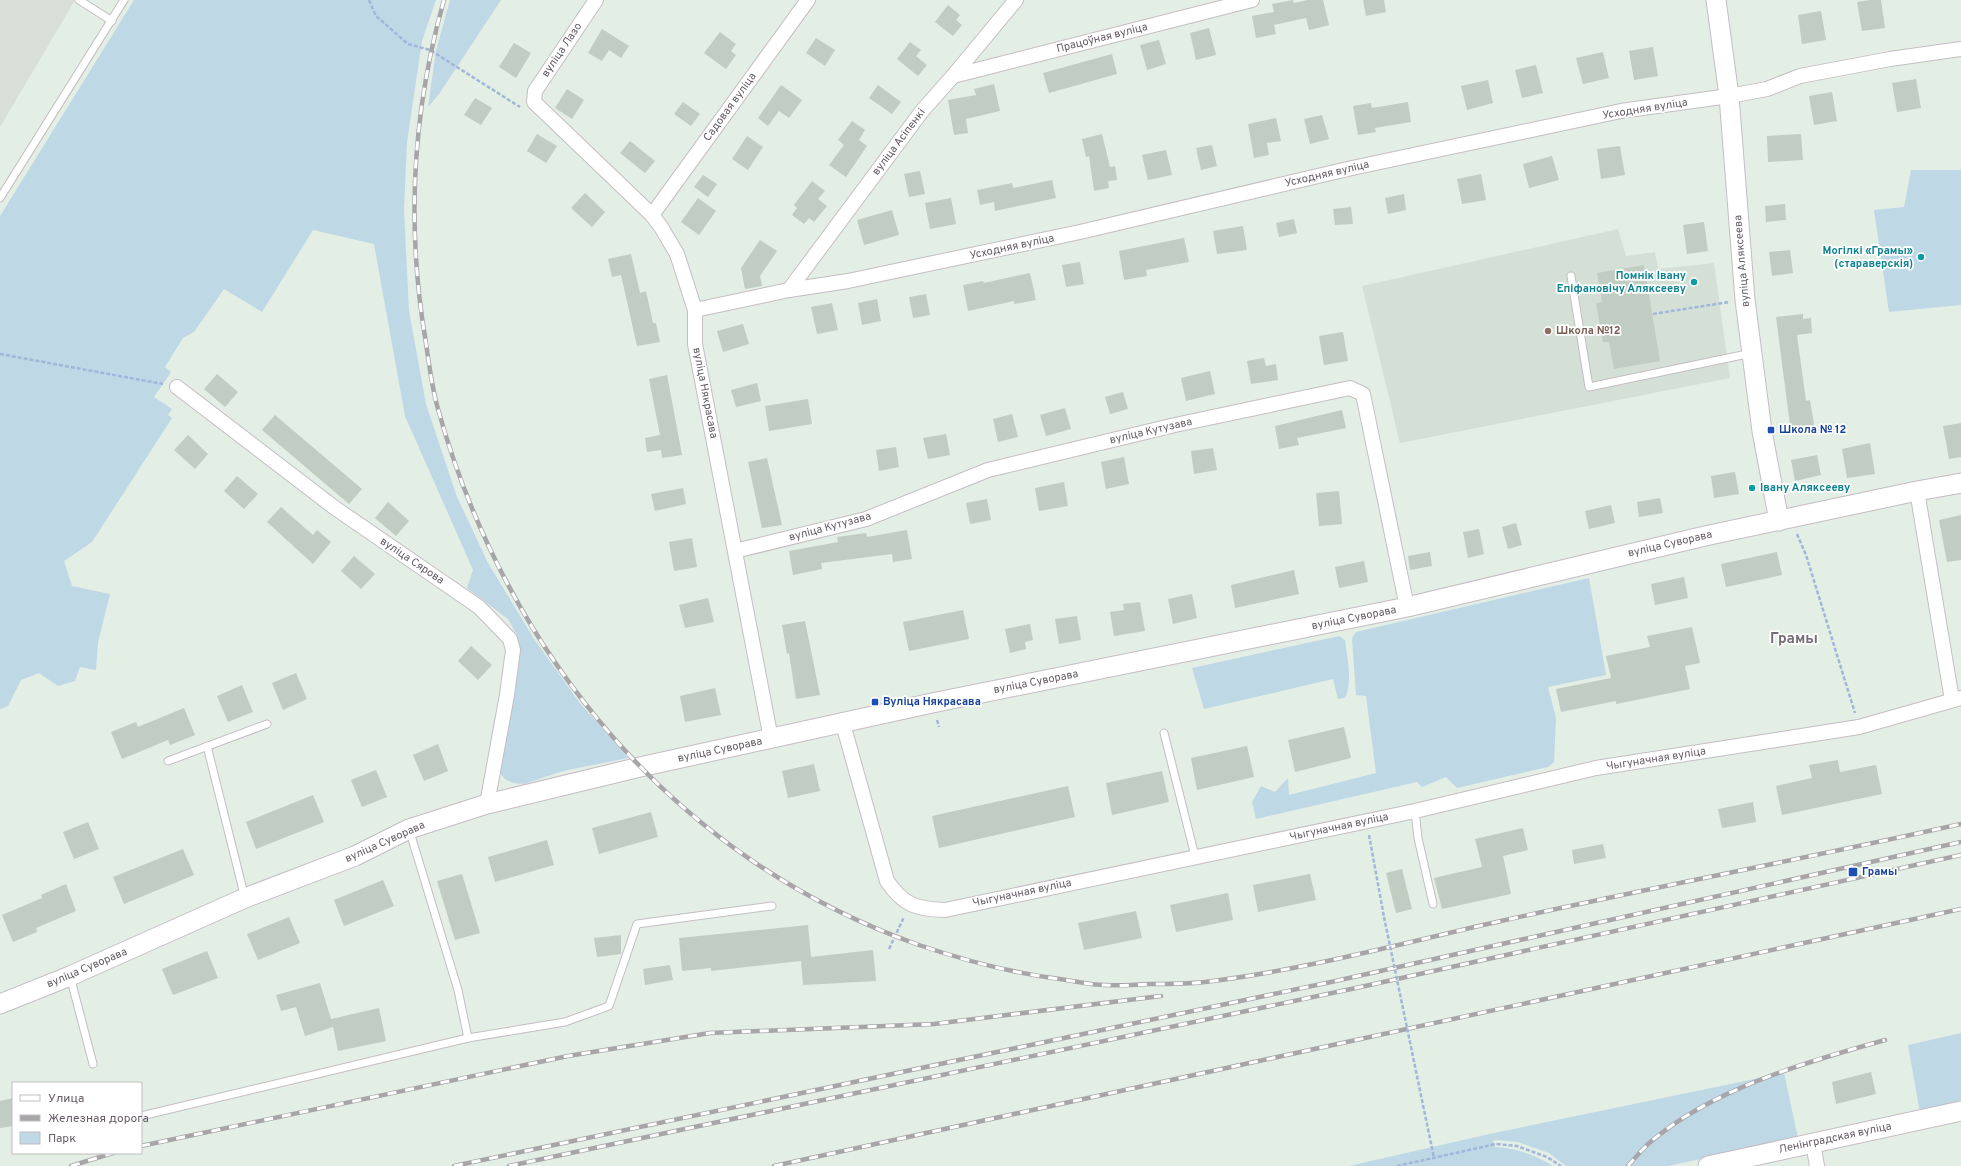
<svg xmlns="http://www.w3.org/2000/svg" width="1961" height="1166" font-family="Overpass,sans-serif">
  <rect width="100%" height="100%" fill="#e3eee5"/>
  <polygon fill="#d8dfd8" points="0,0 75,0 0,127"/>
  <polygon fill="#d4e0d6" points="1618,229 1626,256 1655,252 1658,269 1714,263 1730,378 1400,443 1362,286"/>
  <g fill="#bfd8e6">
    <polygon points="134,0 436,0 422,41 407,142 404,210 409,311 426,404 457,497 488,563 534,639 579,702 628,758 563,771 524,784 513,783 505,779 500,773 518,651 517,635 508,619 467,588 473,570 405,416 374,244 313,230 262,312 224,289 194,332 183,338 165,367 171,372 154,397 172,409 168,415 172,418 92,542 64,561 72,586 110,594 98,642 96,670 80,667 75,681 58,686 39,673 21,680 8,706 0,709 0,216"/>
    <polygon points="450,0 501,0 439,94 428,107 436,51"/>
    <polygon points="1911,170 1961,170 1961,305 1889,312 1874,210 1904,207"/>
    <polygon points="1589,578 1606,675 1548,687 1556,718 1554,762 1548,767 1457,788 1446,777 1422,787 1417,782 1256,819 1252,802 1261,786 1275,792 1288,778 1289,795 1376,773 1366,696 1356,695 1352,638 1356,632"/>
    <path d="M1339,636l6,4c2,17 8,42 0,58l-7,1 -5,-20 -129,30 -12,-41z"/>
    <polygon points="1961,1033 1961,1105 1920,1113 1908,1045"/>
    <path d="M1784,1073l14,65 -130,28h-102l-17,-13 -31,-11 -22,-2 -3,1 2,6c19,0 42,9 58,19h-204l145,-33z"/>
  </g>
  <g fill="#c1ccc2">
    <polygon points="1293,0 1294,3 1308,0 1323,0 1329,25 1309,30 1306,18 1274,25 1276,34 1256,38 1252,16 1274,12 1272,4"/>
    <polygon points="1363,0 1384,0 1386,12 1366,16"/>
    <polygon points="1870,0 1881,0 1885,28 1862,31 1857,2"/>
    <polygon points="948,5 960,15 956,20 962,25 953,36 935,22"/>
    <polygon points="1821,11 1826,40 1802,44 1798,15"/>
    <polygon points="1209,28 1216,55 1196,60 1190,33"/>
    <polygon points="602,29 629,46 621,58 609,50 602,61 588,53"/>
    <polygon points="720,32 736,44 731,51 736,55 726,69 704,53"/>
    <polygon points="816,38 835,50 825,66 806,53"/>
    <polygon points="1159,40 1166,64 1147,70 1140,45"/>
    <polygon points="910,42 921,50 916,56 927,65 918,76 897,59"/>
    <polygon points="514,43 531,53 516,78 499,67"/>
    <polygon points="1653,47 1658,76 1634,80 1629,51"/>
    <polygon points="1603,52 1609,78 1583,84 1576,58"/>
    <polygon points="1112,54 1117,74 1049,93 1043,73"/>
    <polygon points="1536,65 1543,93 1522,98 1515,70"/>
    <polygon points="1916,79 1921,108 1897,112 1892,83"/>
    <polygon points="1488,80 1493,103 1467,110 1461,86"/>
    <polygon points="994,84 1000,111 966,119 968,133 954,135 948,100 976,95 974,89"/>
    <polygon points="781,85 802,100 789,118 779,111 768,126 758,118"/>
    <polygon points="878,85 901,102 892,114 869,98"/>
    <polygon points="567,89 584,100 572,119 555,108"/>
    <polygon points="1832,92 1837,121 1814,125 1809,96"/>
    <polygon points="475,98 492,108 481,125 464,115"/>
    <polygon points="683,102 700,114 691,126 674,114"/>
    <polygon points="1408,102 1411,122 1375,128 1376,132 1358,135 1353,106 1371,103 1372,108"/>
    <polygon points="1322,115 1329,139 1310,144 1304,119"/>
    <polygon points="1276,118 1281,141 1267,143 1269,155 1254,158 1248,124"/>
    <polygon points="852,121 865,130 859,140 867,146 846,177 829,165 844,145 838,140"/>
    <polygon points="537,134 557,146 546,163 527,151"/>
    <polygon points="1102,134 1110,167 1115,166 1117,180 1108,181 1109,188 1094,191 1089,156 1086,157 1082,139"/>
    <polygon points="1801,134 1803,160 1768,162 1767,136"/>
    <polygon points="747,136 763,147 748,170 732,159"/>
    <polygon points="630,141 655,161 645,173 620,153"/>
    <polygon points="1212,145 1217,166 1201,170 1196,148"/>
    <polygon points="1620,146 1625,175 1601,179 1597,149"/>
    <polygon points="1166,150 1172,175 1148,180 1142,155"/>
    <polygon points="1552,156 1559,180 1529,188 1523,164"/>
    <polygon points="920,171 925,194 909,197 904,174"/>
    <polygon points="1481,174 1486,200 1462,204 1457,179"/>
    <polygon points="703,175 717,184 708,197 694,187"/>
    <polygon points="1052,180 1056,198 995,211 994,202 980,205 977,190 1012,183 1013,188"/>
    <polygon points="812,181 825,191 818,199 827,206 814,222 809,218 804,224 792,215 797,208 794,205"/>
    <polygon points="585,193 605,212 592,227 571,208"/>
    <polygon points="1404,194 1406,210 1388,214 1385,198"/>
    <polygon points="698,198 716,211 699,235 681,222"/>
    <polygon points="951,198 956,224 930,229 925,203"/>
    <polygon points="1785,204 1786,220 1766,222 1765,206"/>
    <polygon points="1351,207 1353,224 1335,225 1333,209"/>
    <polygon points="892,210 899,235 864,245 857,220"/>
    <polygon points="1294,219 1297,233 1279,237 1276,223"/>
    <polygon points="1704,222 1708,251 1687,254 1683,225"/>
    <polygon points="1243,226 1247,250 1217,254 1213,231"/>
    <polygon points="1184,238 1189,262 1146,270 1147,276 1124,280 1119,251"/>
    <polygon points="760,240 777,251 760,276 762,286 745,289 741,268"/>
    <polygon points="1790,250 1793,273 1772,276 1769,252"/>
    <polygon points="631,254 640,293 646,291 653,323 656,323 660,342 637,346 621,275 612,277 608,259"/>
    <polygon points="1080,262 1084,284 1066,287 1062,265"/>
    <polygon points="1644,265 1660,361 1614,369 1609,342 1603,342 1596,303 1602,302 1597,273"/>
    <polygon points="1030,273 1036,300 1014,304 1014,301 968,311 963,285 983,281 984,283"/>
    <polygon points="926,294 930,315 913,318 909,297"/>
    <polygon points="877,299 881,321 862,325 858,303"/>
    <polygon points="832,303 838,330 817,334 811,307"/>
    <polygon points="1803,314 1803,319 1811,318 1812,333 1797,335 1806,401 1810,400 1815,430 1791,433 1776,317"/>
    <polygon points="743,324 749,344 723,352 717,331"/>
    <polygon points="1343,332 1348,361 1324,365 1319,336"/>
    <polygon points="1264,358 1266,366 1276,364 1278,380 1251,384 1247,361"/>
    <polygon points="1210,371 1215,394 1186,401 1181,378"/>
    <polygon points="217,374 238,392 225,407 204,389"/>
    <polygon points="667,375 682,455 662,458 661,450 647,452 645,438 660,435 649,379"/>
    <polygon points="757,383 761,401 736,407 731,390"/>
    <polygon points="1123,392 1128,409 1110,414 1105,397"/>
    <polygon points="808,399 812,424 769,431 765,406"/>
    <polygon points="1065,408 1071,429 1046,436 1040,415"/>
    <polygon points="1342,410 1346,428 1297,438 1299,445 1279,449 1275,426"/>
    <polygon points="1012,414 1018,437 998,442 993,419"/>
    <polygon points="275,415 362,489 349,504 262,430"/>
    <polygon points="1961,423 1961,457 1949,459 1943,426"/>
    <polygon points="946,434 950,455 928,459 923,438"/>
    <polygon points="188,435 208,454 195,469 174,450"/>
    <polygon points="1870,443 1875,474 1847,478 1842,449"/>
    <polygon points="896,447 899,467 879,471 876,450"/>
    <polygon points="1213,448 1217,470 1194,474 1191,451"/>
    <polygon points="1817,455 1821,475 1795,481 1791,460"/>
    <polygon points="1124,457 1129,484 1106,489 1101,462"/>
    <polygon points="767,458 782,525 762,528 748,462"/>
    <polygon points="1735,472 1739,494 1714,498 1711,476"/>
    <polygon points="237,476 258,494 244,509 224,491"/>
    <polygon points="1064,482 1068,506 1039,511 1035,488"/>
    <polygon points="683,488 686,504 655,511 651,494"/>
    <polygon points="1339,491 1342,524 1319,526 1316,493"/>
    <polygon points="1660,498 1663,513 1639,517 1637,502"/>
    <polygon points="987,499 991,520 970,524 966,503"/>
    <polygon points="388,502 409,521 396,536 375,518"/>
    <polygon points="1611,505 1615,523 1589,529 1585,511"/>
    <polygon points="281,507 313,535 317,530 331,542 313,564 267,522"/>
    <polygon points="1961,515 1961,560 1947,562 1939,520"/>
    <polygon points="1516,523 1522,545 1508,549 1502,527"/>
    <polygon points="1479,529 1484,554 1468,558 1463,532"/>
    <polygon points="907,530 912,559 893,562 892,554 821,563 822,569 793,575 789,551 838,542 837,537 866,533 867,537"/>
    <polygon points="692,538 697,567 674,571 669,542"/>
    <polygon points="1430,552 1432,566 1410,570 1408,556"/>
    <polygon points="1777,552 1782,575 1726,587 1721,564"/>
    <polygon points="354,556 375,574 361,589 341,571"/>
    <polygon points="1364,561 1368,582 1339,588 1335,567"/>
    <polygon points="1294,570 1299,594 1235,608 1231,585"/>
    <polygon points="1684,577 1688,598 1655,605 1651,584"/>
    <polygon points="1192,594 1197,618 1173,624 1168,599"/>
    <polygon points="708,598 714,622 685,628 679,605"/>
    <polygon points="1140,602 1145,631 1114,636 1110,612 1124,610 1123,604"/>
    <polygon points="963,610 969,639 909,651 903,622"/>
    <polygon points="1077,616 1081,640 1059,644 1055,619"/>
    <polygon points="805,621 820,695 796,699 789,653 787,654 782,625"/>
    <polygon points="1030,624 1033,640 1025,642 1026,649 1010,653 1005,629"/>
    <polygon points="1692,627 1700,663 1685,666 1690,689 1616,704 1616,701 1561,712 1556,689 1611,678 1606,656 1650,647 1647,636"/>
    <polygon points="471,646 492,665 478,680 458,661"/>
    <polygon points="296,673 307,699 283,710 272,683"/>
    <polygon points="242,685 253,712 228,722 217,696"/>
    <polygon points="715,688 721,715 685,722 680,696"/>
    <polygon points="184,708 195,735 170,745 168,740 122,759 111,732 136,722 138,727"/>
    <polygon points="1344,727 1351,758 1295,772 1288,740"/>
    <polygon points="438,744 448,771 424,781 413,755"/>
    <polygon points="1247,746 1254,777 1197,790 1191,758"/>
    <polygon points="1838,760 1840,772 1876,765 1882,794 1782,815 1776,786 1812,778 1809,765"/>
    <polygon points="814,764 820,791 788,798 782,771"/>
    <polygon points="376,770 387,797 362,807 351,780"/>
    <polygon points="1162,771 1169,802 1112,815 1106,783"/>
    <polygon points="1068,786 1075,817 939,848 932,816"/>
    <polygon points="313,795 324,822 256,849 246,822"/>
    <polygon points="1753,802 1756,822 1722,828 1718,809"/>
    <polygon points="651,812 658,837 599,854 592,828"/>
    <polygon points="88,822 99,849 74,859 63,832"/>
    <polygon points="1523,828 1528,850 1503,856 1511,894 1442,909 1434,878 1482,867 1475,839"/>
    <polygon points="547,840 554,865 495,882 488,857"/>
    <polygon points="1603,844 1606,858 1574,864 1572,850"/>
    <polygon points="183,849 194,875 124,904 113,877"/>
    <polygon points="1402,869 1412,909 1396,913 1386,873"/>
    <polygon points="462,874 480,933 455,940 437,881"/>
    <polygon points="1310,874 1316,900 1258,912 1253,885"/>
    <polygon points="383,880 394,906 344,926 334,900"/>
    <polygon points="66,884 76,911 36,928 37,932 13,942 2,915 42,898 41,895"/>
    <polygon points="1228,893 1233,920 1176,932 1170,905"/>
    <polygon points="1136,911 1142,938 1084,950 1078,923"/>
    <polygon points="289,917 300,943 258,960 247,934"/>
    <polygon points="808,925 811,957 873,950 876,981 803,985 801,961 711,971 711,968 682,971 679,938"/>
    <polygon points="621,935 621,954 597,957 594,938"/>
    <polygon points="207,951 218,978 173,995 162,969"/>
    <polygon points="670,965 673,980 645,985 643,969"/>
    <polygon points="320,983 331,1019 379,1008 386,1041 338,1051 333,1027 305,1036 296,1007 281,1011 276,995"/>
    <polygon points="1871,1072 1876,1094 1836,1104 1832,1082"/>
    <polygon points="13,1098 13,1126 0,1128 0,1101"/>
  </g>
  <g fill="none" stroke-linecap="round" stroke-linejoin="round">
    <g stroke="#c5bdc4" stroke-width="9">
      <g id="lane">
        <polyline points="79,0 112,21"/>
        <polyline points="0,198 124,0"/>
        <polyline points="1571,276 1589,387 1752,353"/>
        <polyline points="1164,733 1195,856"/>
        <polyline points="207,746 245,898"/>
        <polyline points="168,761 267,724"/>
        <polyline points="1415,811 1418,838 1433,904"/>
        <polyline points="409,829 458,990 468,1038"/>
        <polyline points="70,976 93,1064"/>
        <polyline points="141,1116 468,1038 565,1022 609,1006 637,924 772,906"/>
      </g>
    </g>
    <g stroke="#c5bdc4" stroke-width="16">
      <g id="street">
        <polyline points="596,0 535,91 534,102 652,215 661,227 677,254 695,310 695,344 771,739"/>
        <polyline points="953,76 1252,0"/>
        <polyline points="652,215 808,0"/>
        <polyline points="789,290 922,111 953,76 1016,0"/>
        <polyline points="695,310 789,290 848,281 1080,232 1352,168 1621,111 1729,96 1767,89 1800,76 1890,59 1961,49"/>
        <polyline points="177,387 335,508 479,607 510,639 513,650 507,695 487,804"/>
        <polyline points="1917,491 1952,700"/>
        <polyline points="735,551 866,519 988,470 1175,425 1350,388 1363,394 1407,607"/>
        <path d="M843,724l44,157c17,25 30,28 58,29l470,-99 181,-43 263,-41 102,-29"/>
        <polyline points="1813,1143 1817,1166"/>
      </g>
    </g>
    <g stroke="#c5bcc5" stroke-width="21">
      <g id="secondary">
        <polyline points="1716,0 1729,96 1745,300 1762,431 1779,521"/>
        <polyline points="0,1004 70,976 245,898 355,856 409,829 487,804 640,767 932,703 1407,607 1705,536 1917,491 1961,483"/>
        <polyline points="1708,1166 1961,1111"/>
      </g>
    </g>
    <g stroke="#a2b6d9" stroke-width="2.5" stroke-dasharray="4 2" stroke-linecap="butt">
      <polyline points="369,0 376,16 408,44 430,50 520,107"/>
      <polyline points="1653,314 1729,302"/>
      <polyline points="0,354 163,384"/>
      <polyline points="1797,534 1806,555 1855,713"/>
      <polyline points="937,720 939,727"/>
      <polyline points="1369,835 1384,917"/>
      <polyline points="889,949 904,917"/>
      <polyline points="1397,1166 1496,1144 1517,1146 1547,1157 1561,1166"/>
    </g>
    <use href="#lane" stroke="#fff" stroke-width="7"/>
    <use href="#street" stroke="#fff" stroke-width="14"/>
    <use href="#secondary" stroke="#fff" stroke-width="19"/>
    <g stroke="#a8a5a8" stroke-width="4.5">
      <g id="rail">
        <path d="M444,0c-32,113 -38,227 -18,343 3,22 6,45 12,66 68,245 238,451 481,536 47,16 93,28 141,34 15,2 30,6 45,6 14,1 30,0 44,-1 19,0 38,0 56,-2 100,-12 198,-39 296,-61 153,-34 307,-63 460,-97"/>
        <polyline points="141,1146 568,1056 710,1033 934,1024 1161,996"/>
        <polyline points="71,1166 113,1153"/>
        <polyline points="454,1166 1331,982 1961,842"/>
        <polyline points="509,1166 1356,988 1961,855"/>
        <polyline points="774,1166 1961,909"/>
        <path d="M1628,1166c6,-7 13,-15 20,-22 63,-55 158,-82 237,-104"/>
      </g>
    </g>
    <use href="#rail" stroke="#fff" stroke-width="3" stroke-dasharray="9" stroke-linecap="butt"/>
    <polyline stroke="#a2b6d9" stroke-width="2.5" stroke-dasharray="4 2" stroke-linecap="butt" points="1384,917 1434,1158"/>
  </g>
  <g fill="#0f9aa8" stroke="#fff" stroke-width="1.5">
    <circle cx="1921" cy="257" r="4"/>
    <circle cx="1694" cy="282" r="4"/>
    <circle cx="1752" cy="488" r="4"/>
  </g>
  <circle fill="#8d6e63" stroke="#fff" stroke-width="1.5" cx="1548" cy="331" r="4"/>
  <g fill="#1a4fb4" stroke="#fff" stroke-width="1.5">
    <rect x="1767" y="426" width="8" height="8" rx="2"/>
    <rect x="871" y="698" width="8" height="8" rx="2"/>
    <rect x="1848" y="867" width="10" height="10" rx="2"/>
  </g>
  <g text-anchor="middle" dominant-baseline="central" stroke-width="3.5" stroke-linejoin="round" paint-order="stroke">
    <g font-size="11" fill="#645b64" stroke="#fff">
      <text transform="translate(1102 38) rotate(-14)">Працоўная вуліца</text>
      <text transform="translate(562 50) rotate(-56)">вуліца Лазо</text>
      <text transform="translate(730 107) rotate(-54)">Садовая вуліца</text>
      <text transform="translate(1645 109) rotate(-9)">Усходняя вуліца</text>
      <text transform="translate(899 142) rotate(-53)">вуліца Асіпенкі</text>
      <text transform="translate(1327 174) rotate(-13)">Усходняя вуліца</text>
      <text transform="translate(1012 247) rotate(-12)">Усходняя вуліца</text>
      <text transform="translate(1742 261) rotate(-95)">вуліца Аляксеева</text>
      <text transform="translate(705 393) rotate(79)">вуліца Някрасава</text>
      <text transform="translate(1151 431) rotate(-13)">вуліца Кутузава</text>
      <text transform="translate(830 527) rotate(-15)">вуліца Кутузава</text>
      <text transform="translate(1670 544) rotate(-13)">вуліца Суворава</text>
      <text transform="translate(412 561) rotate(34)">вуліца Сярова</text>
      <text transform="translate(1354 618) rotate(-11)">вуліца Суворава</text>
      <text transform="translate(1036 682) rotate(-11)">вуліца Суворава</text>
      <text transform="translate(720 750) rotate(-12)">вуліца Суворава</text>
      <text transform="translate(1656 759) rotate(-9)">Чыгуначная вуліца</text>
      <text transform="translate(1339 827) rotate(-12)">Чыгуначная вуліца</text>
      <text transform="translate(385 842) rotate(-24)">вуліца Суворава</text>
      <text transform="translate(1022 893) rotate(-12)">Чыгуначная вуліца</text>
      <text transform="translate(87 968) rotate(-23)">вуліца Суворава</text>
      <text transform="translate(1835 1138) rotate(-12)">Ленінградская вуліца</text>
    </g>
    <g font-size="11" font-weight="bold" fill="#0d838f" stroke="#fff" text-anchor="end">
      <text x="1913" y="251">Могілкі «Грамы»<tspan x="1913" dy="13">(стараверскія)</tspan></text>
      <text x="1686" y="276">Помнік Івану<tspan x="1686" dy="13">Епіфановічу Аляксееву</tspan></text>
      <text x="1760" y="488" text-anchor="start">Івану Аляксееву</text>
    </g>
    <g font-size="11" font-weight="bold" fill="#785e54" stroke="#fff" text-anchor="start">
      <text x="1556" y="331">Школа №12</text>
    </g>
    <g font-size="11" font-weight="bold" fill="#164399" stroke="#fff" text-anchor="start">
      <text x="1779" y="430">Школа № 12</text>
      <text x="883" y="702">Вуліца Някрасава</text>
      <text x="1862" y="872">Грамы</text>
    </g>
    <g font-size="15" font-weight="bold" fill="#756c76" stroke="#fff">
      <text x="1794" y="639">Грамы</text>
    </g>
  </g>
  <rect x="12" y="1082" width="130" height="72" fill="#ffffff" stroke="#c1bdc1"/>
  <rect x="20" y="1095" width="20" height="6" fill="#ffffff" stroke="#c1bdc1"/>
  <text x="48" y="1102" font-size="12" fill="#645b64">Улица</text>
  <rect x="20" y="1115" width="20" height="6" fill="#a8a5a8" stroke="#c1bdc1"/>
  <text x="48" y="1122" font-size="12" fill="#645b64">Железная дорога</text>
  <rect x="20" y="1132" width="20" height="12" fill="#bfd8e6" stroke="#c1bdc1"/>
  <text x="48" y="1142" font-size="12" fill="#645b64">Парк</text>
</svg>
